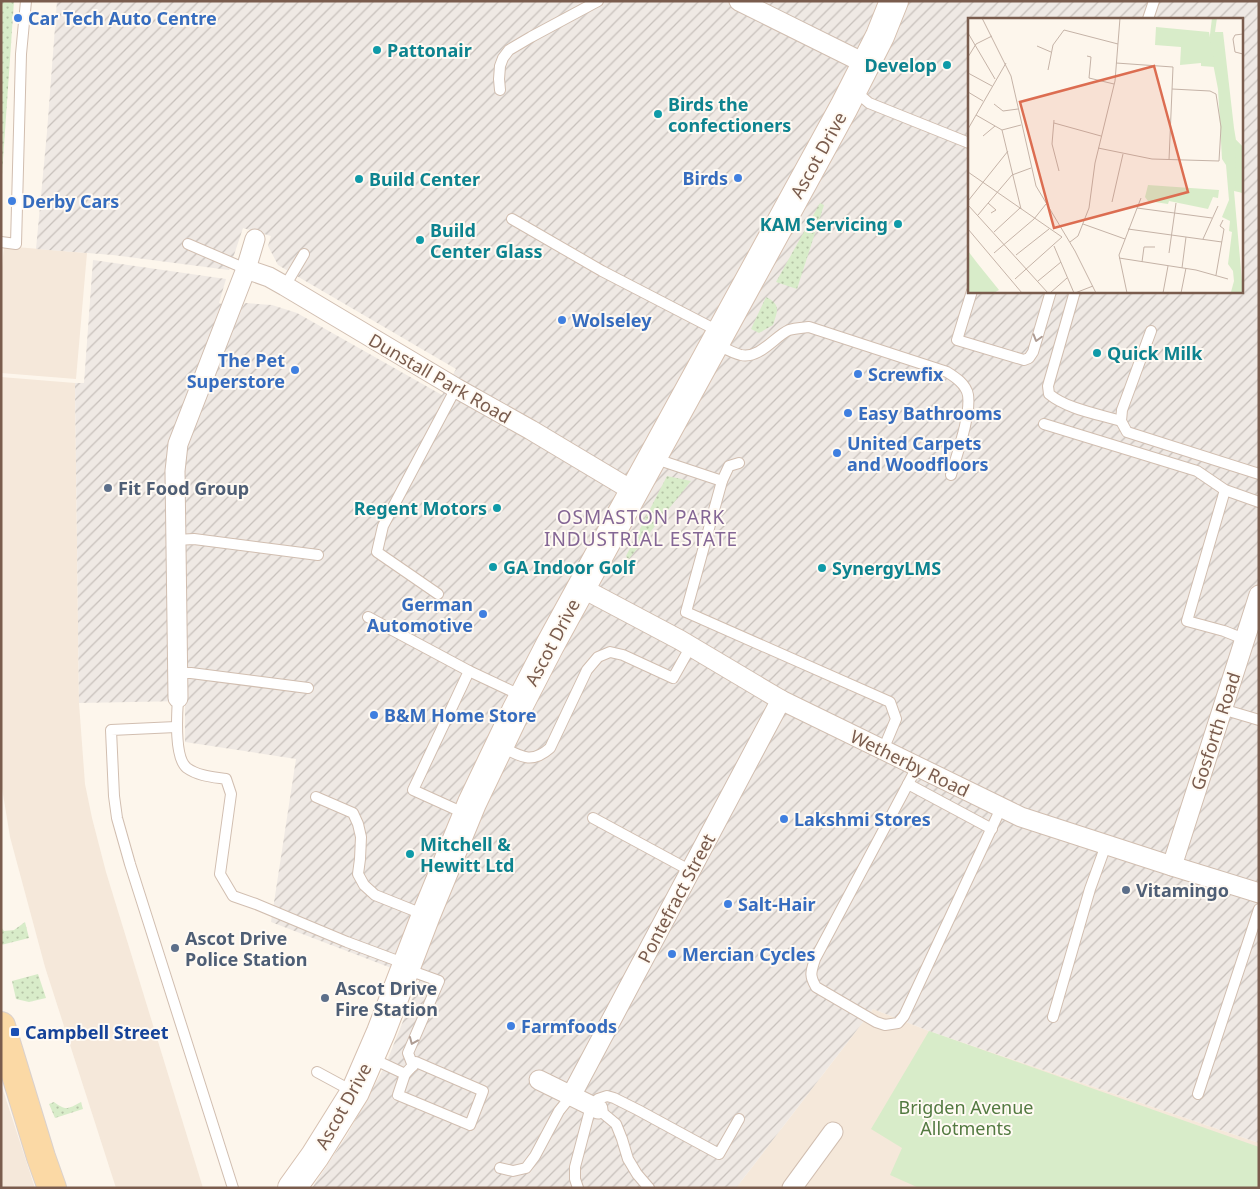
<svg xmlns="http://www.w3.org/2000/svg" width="1260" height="1189" font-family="'Noto Sans',sans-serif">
  <defs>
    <pattern id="industrial-furrows" width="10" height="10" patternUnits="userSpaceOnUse" patternTransform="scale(1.25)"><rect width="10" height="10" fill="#efe9e4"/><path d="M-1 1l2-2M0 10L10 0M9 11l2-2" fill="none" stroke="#c7c0bb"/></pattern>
    <pattern id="grass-dots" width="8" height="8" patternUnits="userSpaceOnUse" patternTransform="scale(1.25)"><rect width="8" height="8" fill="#d8ecc9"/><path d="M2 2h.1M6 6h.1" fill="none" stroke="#b4c2a5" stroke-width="1.8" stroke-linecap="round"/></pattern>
  </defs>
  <rect width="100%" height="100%" fill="#fdf6ec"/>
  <g fill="#f5e8da">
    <polygon points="4,246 87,253 76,379 1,373 1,278"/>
    <polygon points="1,377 75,383 79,703 85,784 92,818 106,872 203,1188 116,1188 45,967 10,837 1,782"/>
    <polygon points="873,1009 929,1031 1259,1143 1259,1188 736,1188"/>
    <polygon points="1,1084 35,1188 1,1188"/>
  </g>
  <path fill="url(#industrial-furrows)" fill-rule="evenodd" d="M57,1h1202v1142l-330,-112 -56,-22 -137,179h-424l35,-53 38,-69 35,-87 -149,-57 25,-163 -111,-17v-41l-106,2 -4,-320h9l9,-123 133,19 -7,24 21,8 5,-8 27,2 25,8 145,82 14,-26 -178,-104 -10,-19 3,-10 -28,-8 -14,42 -116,-15 -77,-6 11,-117zM969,19h272v272h-272z"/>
  <g fill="url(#grass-dots)">
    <polygon points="1,1 14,1 1,189"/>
    <polygon points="820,203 824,205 797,289 776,282"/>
    <path d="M766,297c16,8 11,15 7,28l-14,8 -8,-4z"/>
    <polygon points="667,476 691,481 628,560 626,556"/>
    <polygon points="25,922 29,938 1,945 1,927 4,931 14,930"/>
    <polygon points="38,974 46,998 29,1002 16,999 12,981"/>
    <path d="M54,1102c12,9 14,7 27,0l2,7 -28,9 -6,-14z"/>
  </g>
  <polygon fill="#d8ecc9" points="929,1031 1259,1147 1259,1188 919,1188 890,1175 902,1148 871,1129"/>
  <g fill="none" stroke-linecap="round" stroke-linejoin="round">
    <g stroke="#d1beb0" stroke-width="12">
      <g id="lane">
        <polyline points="1148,19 1154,1"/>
        <polyline points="500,90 499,79 500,66 503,58 509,50 531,37 598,1"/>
        <polyline points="854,90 869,103 969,143"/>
        <polyline points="512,219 602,271 720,332"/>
        <polyline points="1,242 16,244 21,54 26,1"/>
        <polyline points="188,244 246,269"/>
        <polyline points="285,286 304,254"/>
        <polyline points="972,291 957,340 1024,360 1029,358 1033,352 1051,291"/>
        <path d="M1075,291l-27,95 1,8c18,15 49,20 72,27"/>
        <polyline points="1151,331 1122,410 1121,421 1127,432 1259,474"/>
        <path d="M716,344c8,4 17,9 25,11 19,4 34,-19 48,-25 7,-2 13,-2 20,-3l138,45c8,5 19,12 21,23 3,20 -11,59 -17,80"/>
        <polyline points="1044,424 1197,471 1225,490 1259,502"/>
        <polyline points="653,458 722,481"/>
        <polyline points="739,463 729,466 722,481 686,612 890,702 896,719 883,750"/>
        <polyline points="1225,490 1187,621 1224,631 1244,639"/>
        <polyline points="176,540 194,539 318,555"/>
        <polyline points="438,594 377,552 383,526 456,388"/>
        <polyline points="368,617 469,671 522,696"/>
        <polyline points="178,673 191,673 308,688"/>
        <path d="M178,698c-1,16 -4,60 9,70 11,8 26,9 39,11l5,15 -11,80 13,22 23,8 91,38 59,22"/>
        <polyline points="1222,709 1259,720"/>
        <polyline points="176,727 111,730 114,796 117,818 130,864 233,1188"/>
        <path d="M500,746c20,10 31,19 50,2l37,-78 11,-13 12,-5 13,3 50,23 18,-32"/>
        <path d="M917,767l-102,192c-4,13 -6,16 1,28l60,35 9,3 13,-2 6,-7 97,-208"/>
        <polyline points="908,784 992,829"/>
        <polyline points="316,797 353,813 358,824 361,837 360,859 358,874 364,885 375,895 425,915"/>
        <polyline points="466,814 413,790 469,671"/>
        <polyline points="593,818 691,871"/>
        <polyline points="406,969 439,981 408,1053 413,1066"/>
        <polyline points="1053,1017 1090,889 1106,845"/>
        <polyline points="371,1058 405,1074"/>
        <polygon points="416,1062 483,1091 470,1125 398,1095 405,1074"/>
        <polyline points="317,1072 354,1092"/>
        <polyline points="1198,1094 1259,909"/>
        <polyline points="598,1109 616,1124 622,1139 628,1159 637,1174 649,1188"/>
        <polyline points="500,1168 513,1171 526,1168 535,1156 559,1111 571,1096"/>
        <polyline points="578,1188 575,1179 575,1167 591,1106 598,1099 607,1096 614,1098 638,1110 719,1154 739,1119"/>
      </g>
    </g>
    <g stroke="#d1beb0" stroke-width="21">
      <g id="street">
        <polyline points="739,1 866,64"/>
        <polyline points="246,269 269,277 285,286 456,388 531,430 633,491"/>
        <polyline points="580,587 680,640 781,700 1021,817 1172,866 1259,893"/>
        <polyline points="178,698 175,471 178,444 246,269 255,239"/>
        <polyline points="1172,866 1259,595"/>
        <polyline points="539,1080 598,1109"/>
        <polyline points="571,1096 781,700"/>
        <polyline points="792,1188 833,1132"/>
      </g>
    </g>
    <g stroke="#d6c0b0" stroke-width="30">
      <polyline id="secondary" points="292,1188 315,1156 355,1092 381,1032 426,915 472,803 516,711 550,645 844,107 880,36 894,1"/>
    </g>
    <g stroke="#dad1cd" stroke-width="30">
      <polyline id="primary" points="1,1026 41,1157 52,1188"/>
    </g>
    <use href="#lane" stroke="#fff" stroke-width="10"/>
    <use href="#street" stroke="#fff" stroke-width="19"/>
    <use href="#secondary" stroke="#fff" stroke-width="28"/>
    <use href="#primary" stroke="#fbd9a5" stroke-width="28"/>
  </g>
  <defs><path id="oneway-chevron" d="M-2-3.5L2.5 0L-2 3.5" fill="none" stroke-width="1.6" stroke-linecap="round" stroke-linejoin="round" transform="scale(1.25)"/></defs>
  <g stroke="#af9d94">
    <use href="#oneway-chevron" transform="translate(1037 338) rotate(106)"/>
    <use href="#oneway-chevron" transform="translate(413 1041) rotate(113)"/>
  </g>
  <g fill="#3f7fe0" stroke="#fffaf3" stroke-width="2">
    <circle cx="18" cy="18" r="5"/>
    <circle cx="738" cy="178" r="5"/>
    <circle cx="12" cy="201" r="5"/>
    <circle cx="562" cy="320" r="5"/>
    <circle cx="295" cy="370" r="5"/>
    <circle cx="858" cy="374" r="5"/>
    <circle cx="848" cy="413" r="5"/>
    <circle cx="837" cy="453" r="5"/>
    <circle cx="483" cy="614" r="5"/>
    <circle cx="374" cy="715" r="5"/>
    <circle cx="784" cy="819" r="5"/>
    <circle cx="728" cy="904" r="5"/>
    <circle cx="672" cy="954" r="5"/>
    <circle cx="511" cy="1026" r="5"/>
  </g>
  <g fill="#0f9aa8" stroke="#fffaf3" stroke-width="2">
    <circle cx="377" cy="50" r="5"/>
    <circle cx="947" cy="65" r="5"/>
    <circle cx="658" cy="114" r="5"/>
    <circle cx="359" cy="179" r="5"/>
    <circle cx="898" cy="224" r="5"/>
    <circle cx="420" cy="240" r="5"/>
    <circle cx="1097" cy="353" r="5"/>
    <circle cx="497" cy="508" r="5"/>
    <circle cx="493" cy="567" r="5"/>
    <circle cx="822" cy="568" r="5"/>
    <circle cx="410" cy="854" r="5"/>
  </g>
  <g fill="#5c6f8a" stroke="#fffaf3" stroke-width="2">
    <circle cx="108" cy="488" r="5"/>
    <circle cx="1126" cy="890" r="5"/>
    <circle cx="175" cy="948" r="5"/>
    <circle cx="325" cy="998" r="5"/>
  </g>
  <rect fill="#1a4fb4" stroke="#fffaf3" stroke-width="2" x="10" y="1027" width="10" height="10" rx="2.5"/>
  <g text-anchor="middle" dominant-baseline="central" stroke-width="4" stroke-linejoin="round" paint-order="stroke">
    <g font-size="18" font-weight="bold" fill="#366cbe" stroke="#fffaf3" text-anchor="start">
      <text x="28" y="18">Car Tech Auto Centre</text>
      <text x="728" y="178" text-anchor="end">Birds</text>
      <text x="22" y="201">Derby Cars</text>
      <text x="572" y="320">Wolseley</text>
      <text x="285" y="360" text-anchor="end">The Pet<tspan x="285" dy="21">Superstore</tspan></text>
      <text x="868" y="374">Screwfix</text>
      <text x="858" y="413">Easy Bathrooms</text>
      <text x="847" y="443">United Carpets<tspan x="847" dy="21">and Woodfloors</tspan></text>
      <text x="473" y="604" text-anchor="end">German<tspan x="473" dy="21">Automotive</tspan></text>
      <text x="384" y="715">B&amp;M Home Store</text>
      <text x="794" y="819">Lakshmi Stores</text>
      <text x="738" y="904">Salt-Hair</text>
      <text x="682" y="954">Mercian Cycles</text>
      <text x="521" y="1026">Farmfoods</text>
    </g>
    <g font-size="18" font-weight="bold" fill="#0d838f" stroke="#fffaf3" text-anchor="start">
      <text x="387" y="50">Pattonair</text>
      <text x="937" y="65" text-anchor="end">Develop</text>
      <text x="668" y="104">Birds the<tspan x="668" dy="21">confectioners</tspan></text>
      <text x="369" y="179">Build Center</text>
      <text x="888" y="224" text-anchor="end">KAM Servicing</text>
      <text x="430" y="230">Build<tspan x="430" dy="21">Center Glass</tspan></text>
      <text x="1107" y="353">Quick Milk</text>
      <text x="487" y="508" text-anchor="end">Regent Motors</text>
      <text x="503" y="567">GA Indoor Golf</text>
      <text x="832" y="568">SynergyLMS</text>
      <text x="420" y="844">Mitchell &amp;<tspan x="420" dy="21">Hewitt Ltd</tspan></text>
    </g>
    <g font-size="18" fill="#7a5c4d" stroke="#fffaf3">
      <text transform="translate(818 155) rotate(-61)">Ascot Drive</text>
      <text transform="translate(440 378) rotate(30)">Dunstall Park Road</text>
      <text transform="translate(552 642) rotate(-62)">Ascot Drive</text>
      <text transform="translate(1215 731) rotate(-72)">Gosforth Road</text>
      <text transform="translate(910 763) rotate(26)">Wetherby Road</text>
      <text transform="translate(676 898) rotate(-62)">Pontefract Street</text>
      <text transform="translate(343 1106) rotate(-61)">Ascot Drive</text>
    </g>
    <g font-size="18" font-weight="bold" fill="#4e5e75" stroke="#fffaf3" text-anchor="start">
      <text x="118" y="488">Fit Food Group</text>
      <text x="1136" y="890">Vitamingo</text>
      <text x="185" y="938">Ascot Drive<tspan x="185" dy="21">Police Station</tspan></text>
      <text x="335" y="988">Ascot Drive<tspan x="335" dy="21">Fire Station</tspan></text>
    </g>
    <g font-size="18" font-weight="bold" fill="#164399" stroke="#fffaf3" text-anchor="start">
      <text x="25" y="1032">Campbell Street</text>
    </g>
    <g font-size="18" fill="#537a41" stroke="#fffaf3">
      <text x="966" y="1107">Brigden Avenue<tspan x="966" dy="21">Allotments</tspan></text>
    </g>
    <g font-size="19" letter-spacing="1" fill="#846695" stroke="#fffaf3">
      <text x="641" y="517">OSMASTON PARK<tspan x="641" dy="22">INDUSTRIAL ESTATE</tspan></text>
    </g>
  </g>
  <g transform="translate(968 18)">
    <rect width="275" height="275" fill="#fdf6ec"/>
    <path d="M244,0h5l-2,14h8l11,96 2,12 7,7v46l-9,-2 9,102h-20l8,-1 3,-11 -1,-10 -5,-7 4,-32 -3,-1 1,-10 -8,-4 7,-17 -3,-35 -4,-6 -4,-70 -9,-46z" fill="#d8ecc9"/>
    <path d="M268,122l7,7v46l-8,-3zM0,233l10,13 21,26 -5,3h-26z" fill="#d8ecc9"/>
    <path d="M188,9l53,5 6,35 -14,-1v-3l-21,2 1,-18 -26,-2zM180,167l71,5 -1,8 -5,-1 -5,12 -39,-8 -1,3 -20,-3 -3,-4z" fill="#d8ecc9"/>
    <path fill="none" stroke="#c5b3a7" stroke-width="1" d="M14,0l29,58 25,110 39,65 21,42M0,15l27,46M275,16l-8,1 -2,4 2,13 8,2M69,28l14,6M119,38l4,1 -2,21 25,6M0,39l8,-13 16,-8M148,45l57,4 -4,93M80,52l5,-25 11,-15 54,14M0,55l24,13M0,74l15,9M26,86l9,7 15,-2M8,97l26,15 19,-5M86,102l-2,24 7,27M86,105l47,13M0,111l38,-66M34,112l19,79M15,118l12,-10M130,130l54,11 67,2 2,-34 -5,-33 -6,-3 -38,-2M0,154l94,65 -47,42M0,183l40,-50M144,184l11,-48M20,185l8,7 -5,3M0,187l80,88M169,190l75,10M10,197l34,-40 19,-7M115,206l42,15M0,211l54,64M160,211l94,13M26,214l26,-24M235,221l15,-33M102,224l8,-6 11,-28 6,-45 20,-82 5,-63M86,228l20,47M26,235l40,-34 12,-15M201,235l7,-50M48,237l33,-26M151,240l77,12 32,9M174,244l2,-15h11M214,250l4,-31M248,257l8,-46 -4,-3 3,-6M70,263l23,-19M82,275l17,-15M107,275l18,-7M159,275l-8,-38 22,-57M195,275l5,-27M213,275l5,-25"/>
    <path fill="#dc6d51" fill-opacity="0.15" stroke="#dc6d51" stroke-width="2.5" d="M186,48l34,126 -134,36 -34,-126z"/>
    <rect width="275" height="275" fill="none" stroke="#7a5c4d" stroke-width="2.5"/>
  </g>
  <rect width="1260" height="1189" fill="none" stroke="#7a5c4d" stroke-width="5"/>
</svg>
